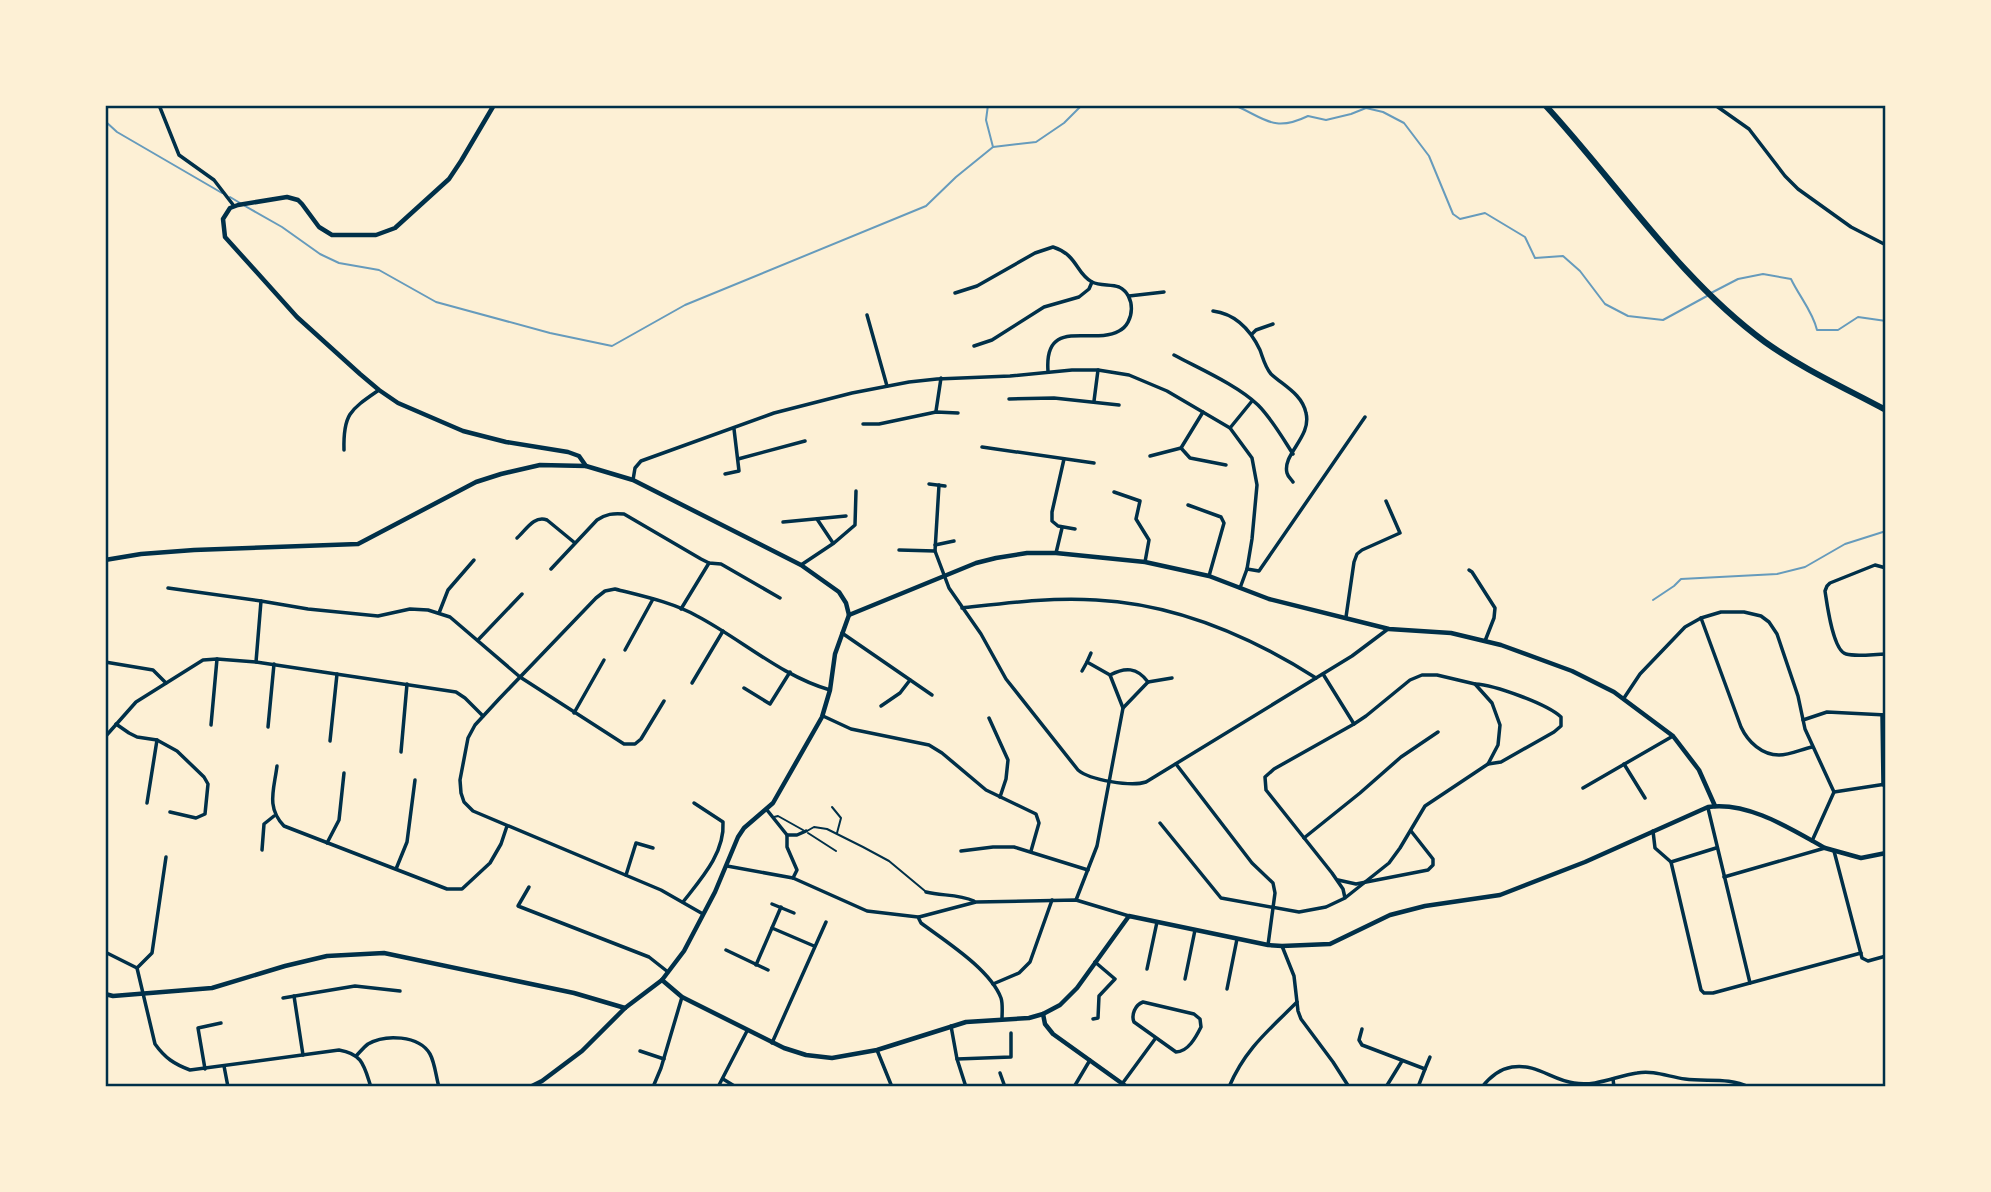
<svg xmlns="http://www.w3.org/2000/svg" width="1991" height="1192" font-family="Arial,sans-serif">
  <rect width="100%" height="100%" fill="#fdf0d5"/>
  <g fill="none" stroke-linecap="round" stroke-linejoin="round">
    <g stroke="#669bbc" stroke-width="2">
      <polyline points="988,105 986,120 993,147"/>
      <path d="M1234,105c31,13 39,28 74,11l18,4 25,-6 15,-6 17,4 21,11 25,33 24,58 7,5 25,-6 40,24 10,21 28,-2 17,15 25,33 23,12 35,4 44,-24"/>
      <polyline points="105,121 117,132 222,193"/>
      <polyline points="230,197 240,203"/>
      <polyline points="245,206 282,227 320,254 339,263 379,270 436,302 550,333 612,346 685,305 926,206 956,177 993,147 1036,142 1064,123 1082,105"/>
      <path d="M1711,293l27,-14 25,-5 28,5c8,17 22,33 26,51h21l20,-13 28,4"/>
      <polyline points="1653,600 1674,586 1681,579 1777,574 1805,567 1845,544 1886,531"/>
    </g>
    <g stroke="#003049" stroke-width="2">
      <polyline points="832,807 841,818 837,833"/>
      <polyline points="774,817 778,816 803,830"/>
      <polyline points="807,831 814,827 827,829 863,847 889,861 925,891"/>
      <polyline points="808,833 836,851"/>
    </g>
    <g stroke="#003049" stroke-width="3.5">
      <polyline points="159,105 179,155 214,180 234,206"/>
      <polyline points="1715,105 1749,129 1785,176 1798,189 1851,227 1886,245"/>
      <path d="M955,293l22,-7 58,-33 18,-6c25,8 23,27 39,35 8,4 19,2 27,5 17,8 16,36 0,44 -27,15 -75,-15 -71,40"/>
      <polyline points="1129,296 1164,292"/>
      <path d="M1213,311c23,3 37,18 47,39 3,8 5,17 11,24 13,12 31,20 35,39 6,24 -24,41 -19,60 1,4 4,6 6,9"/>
      <polyline points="867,315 887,386"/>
      <polyline points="1252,334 1256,330 1273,324"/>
      <polyline points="974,346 992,340 1044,307 1079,297 1089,289 1092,282"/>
      <path d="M1174,355c26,14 63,30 84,50 14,14 24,32 35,49"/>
      <polyline points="1009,399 1054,398 1119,405"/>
      <polyline points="1094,401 1098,370"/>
      <polyline points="936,411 941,378"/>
      <polyline points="863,424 879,424 936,412 958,413"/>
      <polyline points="1230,428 1252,401"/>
      <polyline points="982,447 1094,463"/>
      <polyline points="1181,448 1190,458 1226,465"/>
      <path d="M344,450c-1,-36 6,-40 35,-60"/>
      <polyline points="1150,456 1181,448 1203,412"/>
      <polyline points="738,459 805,441"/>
      <polyline points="1064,459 1052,512 1052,521 1058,526 1075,529"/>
      <polyline points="725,474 739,471 734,429"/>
      <polyline points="633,480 635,468 641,461 774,413 852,393 909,382 937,379 1010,376 1072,370 1098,370 1129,375 1167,391 1230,428 1252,458 1257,485 1252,539 1247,569 1240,588"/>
      <polyline points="929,484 945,486"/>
      <path d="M939,485l-4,66 14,37 32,46 25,45 72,91c12,10 53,17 68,12l206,-126 36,-27"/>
      <polyline points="1114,492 1140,501 1136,519 1149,540 1145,562"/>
      <polyline points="1188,505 1221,517 1224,523 1209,576"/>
      <polyline points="817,519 833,543"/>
      <polyline points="783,522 846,516"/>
      <path d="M517,538c9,-8 17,-23 30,-18l28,23"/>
      <polyline points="935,545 954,541"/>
      <polyline points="899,550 935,551"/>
      <polyline points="1056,553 1062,528"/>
      <polyline points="801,565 834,543 855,525 856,491"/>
      <path d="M1886,568l-11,-3 -45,18 -3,3 -2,5c2,13 8,60 21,63 11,3 28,0 40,0"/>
      <path d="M551,569l46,-49c9,-6 16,-7 27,-6l77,45 8,4 12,1 59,34"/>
      <polyline points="1247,569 1259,571 1365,417"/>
      <polyline points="1469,570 1472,572 1495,608 1494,618 1485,641"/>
      <polyline points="168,588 261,601"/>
      <polyline points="105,599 106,592"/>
      <path d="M962,608c45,-5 89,-11 134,-8 79,4 154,36 220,78"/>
      <polyline points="681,609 709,563"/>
      <polyline points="439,613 448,590 474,560"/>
      <polyline points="1346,617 1354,562 1357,554 1362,550 1400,533 1386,501"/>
      <path d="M1701,618l40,109c7,15 21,28 38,28 11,0 23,-6 33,-8"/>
      <polyline points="842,633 932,695"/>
      <polyline points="478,640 522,594"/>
      <polyline points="625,650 653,599"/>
      <polyline points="1091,653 1087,662 1110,675"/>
      <polyline points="105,662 153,670 166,683"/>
      <polyline points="1082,671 1087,662"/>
      <polyline points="1323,674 1354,724"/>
      <polyline points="1148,682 1172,678"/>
      <polyline points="692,683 723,631"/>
      <path d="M1475,684c20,1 72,20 86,33v9l-7,6 -53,30 -13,2"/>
      <polyline points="744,688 770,704 790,672"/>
      <polyline points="1624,698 1640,674 1685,627 1701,618 1721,612 1744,612 1761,616 1769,622 1777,634 1798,696 1805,729 1834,792 1812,841"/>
      <polyline points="881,706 900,693 910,680"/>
      <path d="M1123,708l-13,-33c15,-8 27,-8 38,7"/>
      <polyline points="574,713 604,660"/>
      <polyline points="1882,715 1883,785"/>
      <polyline points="483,716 465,698 456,692 256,662 261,601 308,609 378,616 410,609 428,610 450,617 520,677 624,744 635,744 641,739 664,701"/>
      <polyline points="823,716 851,729 929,745 942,753 986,790 1036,814 1039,823 1031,851"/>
      <polyline points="989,718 1008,760 1006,779 1000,797"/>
      <polyline points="1803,720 1827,712 1886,715"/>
      <polyline points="116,724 129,733 137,737 157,740 177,751 204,777 208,784 205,814 196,818 170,812"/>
      <polyline points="211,725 217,659"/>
      <polyline points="268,727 274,664"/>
      <polyline points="105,737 136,702 203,660 217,659 256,662"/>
      <polyline points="330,741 337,674"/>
      <polyline points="401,752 407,684"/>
      <polyline points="1176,764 1252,863 1273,883 1275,893 1268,945"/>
      <polyline points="1624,764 1645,798"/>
      <path d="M277,766c-3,24 -11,41 7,60l163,63h15l28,-26 11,-19 6,-18"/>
      <polyline points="1583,788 1673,736"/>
      <polyline points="1834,792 1886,784"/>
      <polyline points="147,803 157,740"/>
      <polyline points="1708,808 1750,983"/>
      <polyline points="767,810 787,835 787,847 797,870 793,878"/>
      <polyline points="1160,823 1221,898 1299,912 1326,907 1345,898 1389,863 1400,848 1425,806 1488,764 1498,745 1500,725 1492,703 1475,684 1437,675 1422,675 1410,680 1366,716 1354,724 1274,769 1265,777 1266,790 1332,873 1343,889 1345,898"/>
      <polyline points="1653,831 1655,848 1671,862 1701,990 1704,993 1713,993 1861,953"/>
      <polyline points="787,835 797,835 806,831"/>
      <polyline points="1304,838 1360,793 1401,757 1438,732"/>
      <polyline points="327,843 339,820 344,773"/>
      <polyline points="262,850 264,824 274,816"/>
      <polyline points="961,851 993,847 1014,847 1088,870"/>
      <polyline points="1834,851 1862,958 1868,961 1886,956"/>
      <polyline points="1671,862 1716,848"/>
      <path d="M727,866l66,12 74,33 51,6 3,6c24,18 69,46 80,75 2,6 1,15 1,21"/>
      <polyline points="396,869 407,842 415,780"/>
      <polyline points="626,875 636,843 653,848"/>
      <polyline points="1724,877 1825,848"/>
      <polyline points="1338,880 1356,884 1428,870 1433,865 1433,859 1411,831"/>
      <polyline points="529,887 518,906 649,957 668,972"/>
      <path d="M926,892c16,4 32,2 48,9"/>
      <polyline points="1076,900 1097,846 1123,708 1148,682"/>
      <path d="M683,902c18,-23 42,-49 40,-80l-29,-19"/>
      <polyline points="772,904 794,913"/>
      <path d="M703,914l-42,-24 -188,-79 -9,-9 -3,-9 -1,-13 8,-42 7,-13 24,-26 97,-101 9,-7 10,-2c27,7 57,13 82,27 44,23 84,60 133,74"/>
      <polyline points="919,917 976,902 1076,900 1129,916"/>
      <polyline points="772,928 814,946"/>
      <polyline points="1282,946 1294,976 1298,1011 1301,1019 1333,1062 1349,1087"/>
      <polyline points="726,950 768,970"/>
      <path d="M105,952l32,16 18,76c10,14 19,20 35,26l149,-20c24,4 25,16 32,37"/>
      <polyline points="756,965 781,907"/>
      <polyline points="137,968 152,953 166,857"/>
      <polyline points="1147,969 1157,922"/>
      <polyline points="1185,979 1195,930"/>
      <polyline points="993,984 1019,973 1030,962 1052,900"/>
      <polyline points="1227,989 1237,939"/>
      <polyline points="294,996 303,1055"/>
      <polyline points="283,998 355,986 400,991"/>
      <path d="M1143,1002l51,12 6,5 1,8c-5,10 -13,25 -25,25l-42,-30c-3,-7 1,-17 9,-20z"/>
      <polyline points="1093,1019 1098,1018 1099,996 1115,979 1095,962"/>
      <polyline points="951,1026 957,1059 966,1087"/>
      <polyline points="1362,1029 1359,1040 1362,1045 1370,1048 1425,1069 1430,1057"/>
      <polyline points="772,1043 826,922"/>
      <polyline points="877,1050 892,1087"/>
      <polyline points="640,1051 664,1059"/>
      <path d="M356,1056c4,-4 8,-9 12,-12 17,-10 51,-9 62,10 5,9 6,23 9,33"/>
      <polyline points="957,1059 1011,1057 1011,1033"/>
      <polyline points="224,1066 228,1087"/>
      <polyline points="205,1069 198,1028 221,1023"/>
      <polyline points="1000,1073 1005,1087"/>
      <polyline points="723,1079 736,1087"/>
      <polyline points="1613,1079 1614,1087"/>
      <polyline points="1122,1084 1155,1039"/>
      <polyline points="449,1087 452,1087"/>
      <polyline points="653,1087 661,1068 682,997"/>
      <polyline points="718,1087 747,1031"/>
      <polyline points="1074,1087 1090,1060"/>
      <path d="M1229,1087c16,-38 40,-57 68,-85"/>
      <polyline points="1386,1087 1402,1061"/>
      <polyline points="1418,1087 1425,1069"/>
      <path d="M1482,1087c8,-10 17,-18 30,-20 24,-4 40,13 62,16 22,4 42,-7 63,-10 17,-3 32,4 48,6 21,3 44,-2 64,8"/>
    </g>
    <g stroke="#003049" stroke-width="4.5">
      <polyline points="494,105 461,161 449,179 395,228 376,235 332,235 319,227 302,204 298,200 287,197 238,205 230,208 223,219 225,237 297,317 360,374 379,390 398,403 463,431 506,442 568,452 579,456 586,466 633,480 801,565 839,592 846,603 849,615"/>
      <polyline points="105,560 141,554 194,550 358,544 476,482 501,474 540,465 586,466"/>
      <path d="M662,980l20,17 102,51 22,7 26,3 45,-8 89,-28 63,-4 14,-4 17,-9 17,-17 52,-72 139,29 14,1 48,-2 60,-29 35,-9 75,-11 85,-33 123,-55c40,-6 83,22 117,41l36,10 25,-5"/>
      <polyline points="105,994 113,996 212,988 285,966 327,956 384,953 574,993 625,1008"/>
      <polyline points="1043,1014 1045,1024 1053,1034 1127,1087"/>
      <polyline points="530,1087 542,1081 582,1051 625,1008 662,980 684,951 715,892 738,837 744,828 773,803 822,717 830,690 835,654 849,615 976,563 996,558 1027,553 1056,553 1145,562 1209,576 1269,599 1389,629 1451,633 1501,645 1572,671 1614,692 1673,736 1699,770 1715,806"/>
    </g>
    <path stroke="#003049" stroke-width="6" d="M1545,105c73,79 133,173 220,237 38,27 80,46 121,68"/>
  </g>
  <rect width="1991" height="1192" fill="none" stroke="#fdf0d5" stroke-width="214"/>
  <rect x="107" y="107" width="1777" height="978" fill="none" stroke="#003049" stroke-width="2.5"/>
</svg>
